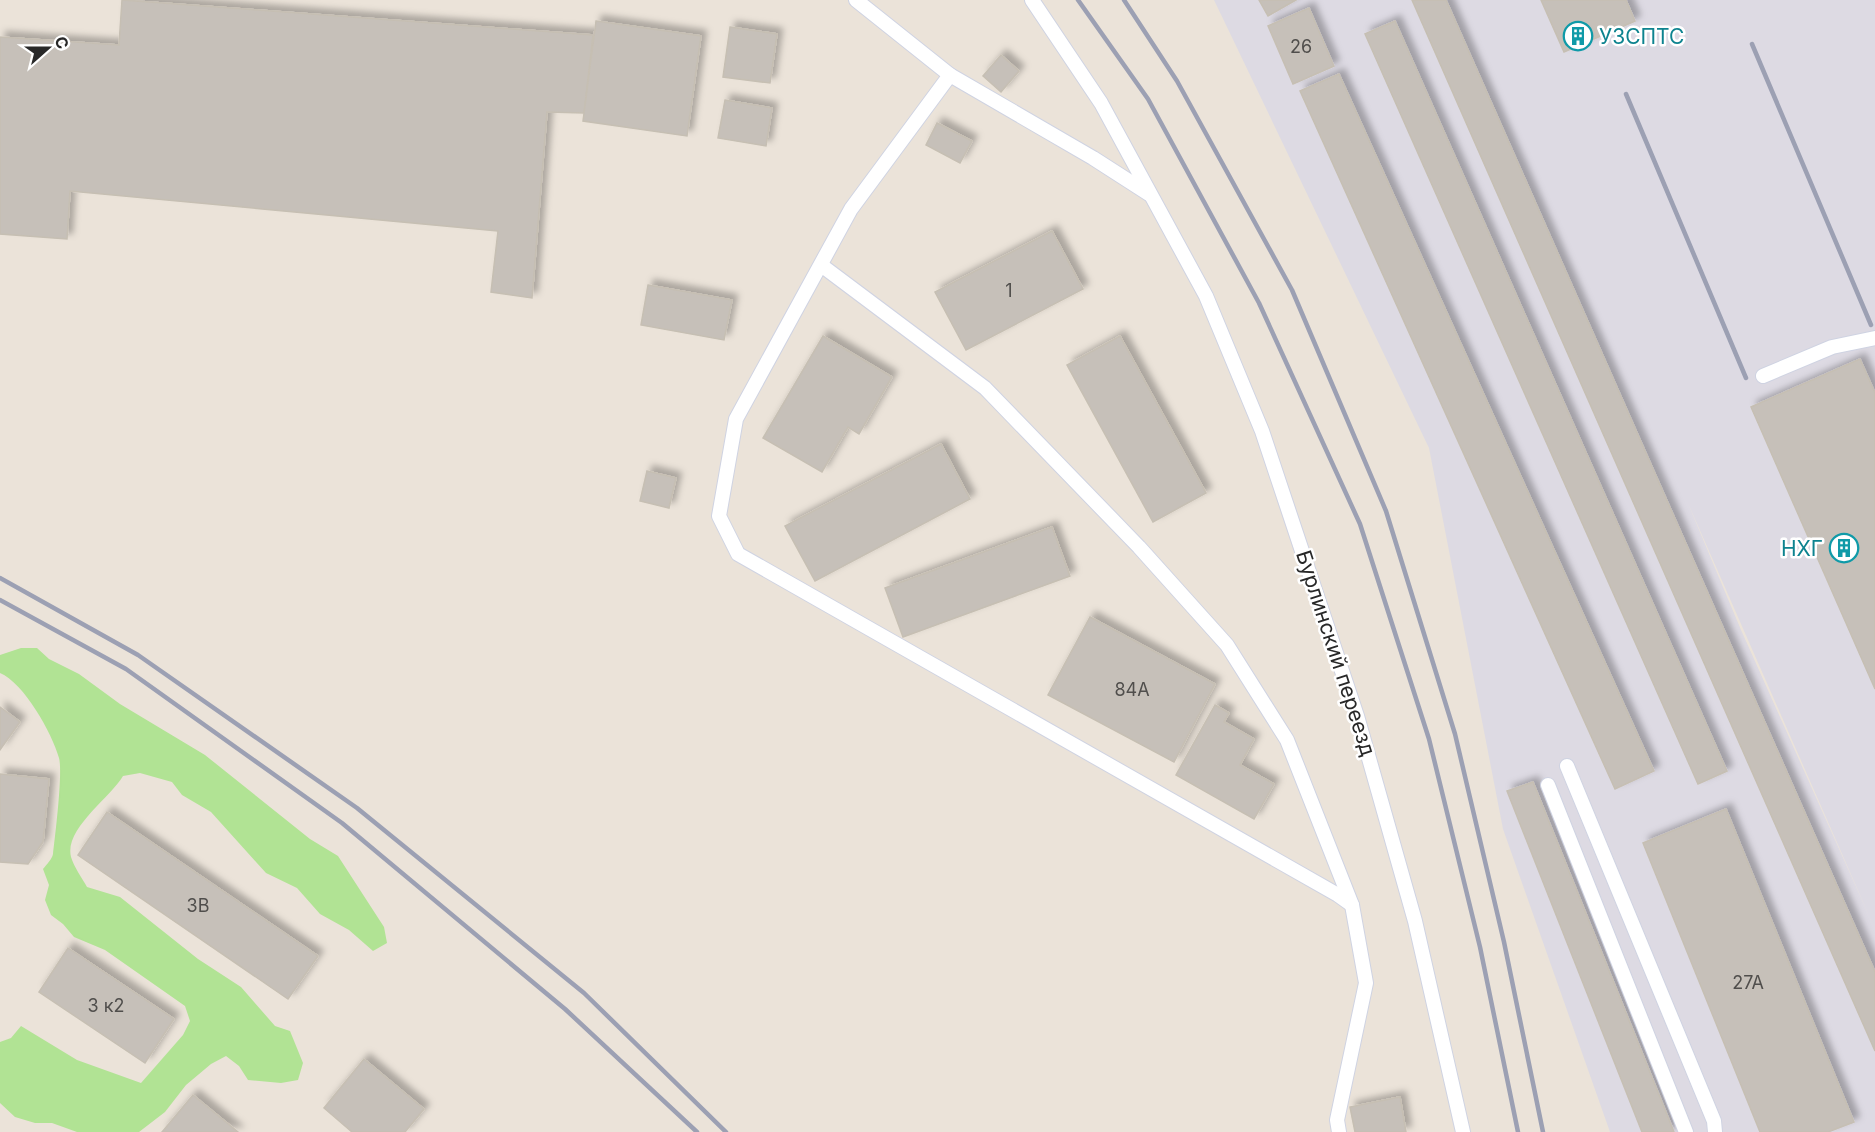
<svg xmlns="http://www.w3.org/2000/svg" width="1875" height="1132" font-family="Inter,sans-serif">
  <defs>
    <filter id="shadow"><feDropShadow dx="5.5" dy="-5.5" stdDeviation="3" flood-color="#0004"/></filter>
  </defs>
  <rect width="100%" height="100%" fill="#ebe3d9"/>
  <path fill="#dddae3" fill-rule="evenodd" d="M1214,0h661v1132h-265l-107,-303 -74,-381zM1687,501l184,419 -130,-290z"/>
  <path fill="#b1e394" d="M21,648h16l12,11 30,15 41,30 85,51 105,84 28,17 46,71 3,16 -14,8 -24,-21 -29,-16 -23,-26 -31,-15 -55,-61 -29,-17 -10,-13 -32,-9 -17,3c-13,22 -59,53 -52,81 3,10 11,21 16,30l33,10 78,62 43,28 34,39 15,5 13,32 -5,17 -17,3 -33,-3 -9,-14 -13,-10 -15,8 -25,21 -21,27 -26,20h-62l-25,-9h-17l-20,-6 -15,-14v-61l11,-4 10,-12 56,34 64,23 42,-48 7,-14 -5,-15 -80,-56 -31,-13 -11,-13 -12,-9 -6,-15 4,-15 -6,-16c4,-5 9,-10 10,-15 2,-17 10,-82 6,-96 -7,-25 -35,-75 -59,-85v-18z"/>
  <g fill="#c6c0b9" stroke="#c6bfb3" stroke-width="1.5" filter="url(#shadow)">
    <polygon points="122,0 593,35 584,113 547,112 532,298 491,292 498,231 70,191 67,239 0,234 0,37 119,45"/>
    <polygon points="1259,0 1296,0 1268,16"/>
    <polygon points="1412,0 1446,0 1875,972 1875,1051"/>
    <polygon points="1541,0 1626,0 1635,21 1564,52"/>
    <polygon points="1309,8 1334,66 1293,84 1268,26"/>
    <polygon points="596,21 701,36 687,136 583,121"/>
    <polygon points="1395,21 1727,771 1698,784 1365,34"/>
    <polygon points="730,27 777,34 770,83 723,77"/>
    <polygon points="1001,55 1019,71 1001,92 983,76"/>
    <polygon points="1339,74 1654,771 1615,789 1300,91"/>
    <polygon points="725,100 772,108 766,146 718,138"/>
    <polygon points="937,123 972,141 960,163 926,145"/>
    <polygon points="1052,231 1083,289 966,350 935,292"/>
    <polygon points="648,285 732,300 724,340 641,325"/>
    <polygon points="823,336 892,377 859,434 848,427 822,472 763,438"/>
    <polygon points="1120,336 1206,493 1153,522 1067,365"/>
    <polygon points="1860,359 1875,393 1875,689 1751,407"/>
    <polygon points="941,444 970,499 815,581 785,526"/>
    <polygon points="647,471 676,478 669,508 640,501"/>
    <polygon points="1052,527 1070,576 903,637 885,588"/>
    <polygon points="1090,617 1215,684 1174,762 1048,695"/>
    <polygon points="1215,705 1229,713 1224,722 1254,739 1240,765 1274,784 1254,819 1176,775"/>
    <polygon points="0,707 20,722 0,750"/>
    <polygon points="0,774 49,779 43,842 28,864 0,862"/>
    <polygon points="1533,782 1674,1132 1642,1132 1507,791"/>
    <polygon points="1726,809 1854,1122 1828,1132 1760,1132 1643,843"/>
    <polygon points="107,812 318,956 288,999 78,855"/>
    <polygon points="68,948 174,1019 145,1063 39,992"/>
    <polygon points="364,1059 424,1109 405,1132 352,1132 324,1108"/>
    <polygon points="193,1095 238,1132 162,1132"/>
    <polygon points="1400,1097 1406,1132 1355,1132 1350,1107"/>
  </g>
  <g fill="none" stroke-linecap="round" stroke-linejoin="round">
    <g stroke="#cfd3e2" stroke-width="16">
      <g id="service">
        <polyline points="856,0 950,75 1093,158 1149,194"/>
        <polyline points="1032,0 1101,103 1206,296 1262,431 1357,716 1415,921 1463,1132"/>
        <polyline points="950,75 851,209 736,419 719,516 738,554 1338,895 1352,905"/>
        <polyline points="821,265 985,388 1139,547 1227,645 1287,740 1352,905 1366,983 1337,1120 1339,1132"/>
        <polyline points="1763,376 1832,347 1875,338"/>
        <polyline points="1567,766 1714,1121 1715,1132"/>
        <polyline points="1548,785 1686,1132"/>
      </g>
    </g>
    <use href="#service" stroke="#fff" stroke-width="14"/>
    <g stroke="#9ca0b3" stroke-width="4.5">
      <polyline points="1078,0 1148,99 1259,303 1360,524 1429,739 1480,947 1518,1132"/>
      <polyline points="1124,0 1177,81 1292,290 1386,511 1455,734 1504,942 1543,1132"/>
      <polyline points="1752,44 1871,325"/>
      <polyline points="1626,94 1746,378"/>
      <polyline points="0,578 138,655 357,808 584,993 726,1132"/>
      <polyline points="0,600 126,669 342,823 565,1009 697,1132"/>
    </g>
  </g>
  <defs>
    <g id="building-ring" transform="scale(1.5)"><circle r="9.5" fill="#fff" stroke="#0f9aa8" stroke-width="1.5"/><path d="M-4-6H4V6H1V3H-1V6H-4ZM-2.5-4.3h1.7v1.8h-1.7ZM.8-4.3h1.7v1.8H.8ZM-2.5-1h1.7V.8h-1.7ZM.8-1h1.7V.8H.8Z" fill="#0f9aa8"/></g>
  </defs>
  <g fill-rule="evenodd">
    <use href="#building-ring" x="1578" y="36"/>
    <use href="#building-ring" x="1844" y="548"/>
  </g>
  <g text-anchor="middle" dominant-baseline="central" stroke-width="5" stroke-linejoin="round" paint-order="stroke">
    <g font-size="18" fill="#504e4c">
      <text x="1301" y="46">26</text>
      <text x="1009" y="290">1</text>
      <text x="1132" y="689">84А</text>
      <text x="198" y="905">3В</text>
      <text x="1748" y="982">27А</text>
      <text x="106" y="1005">3 к2</text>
    </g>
    <g font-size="21" fill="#0d838f" stroke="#fff" text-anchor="start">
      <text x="1599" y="36">УЗСПТС</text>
      <text x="1823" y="548" text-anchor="end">НХГ</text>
    </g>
    <g font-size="21" fill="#282828" stroke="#fff">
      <text transform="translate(1336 653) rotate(72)">Бурлинский переезд</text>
    </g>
  </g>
  <g transform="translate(48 48) rotate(69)" stroke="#ffffff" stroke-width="4.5" paint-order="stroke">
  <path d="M0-4.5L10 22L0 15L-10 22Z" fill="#282828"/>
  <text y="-9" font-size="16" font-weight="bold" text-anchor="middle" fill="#282828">С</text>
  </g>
</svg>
